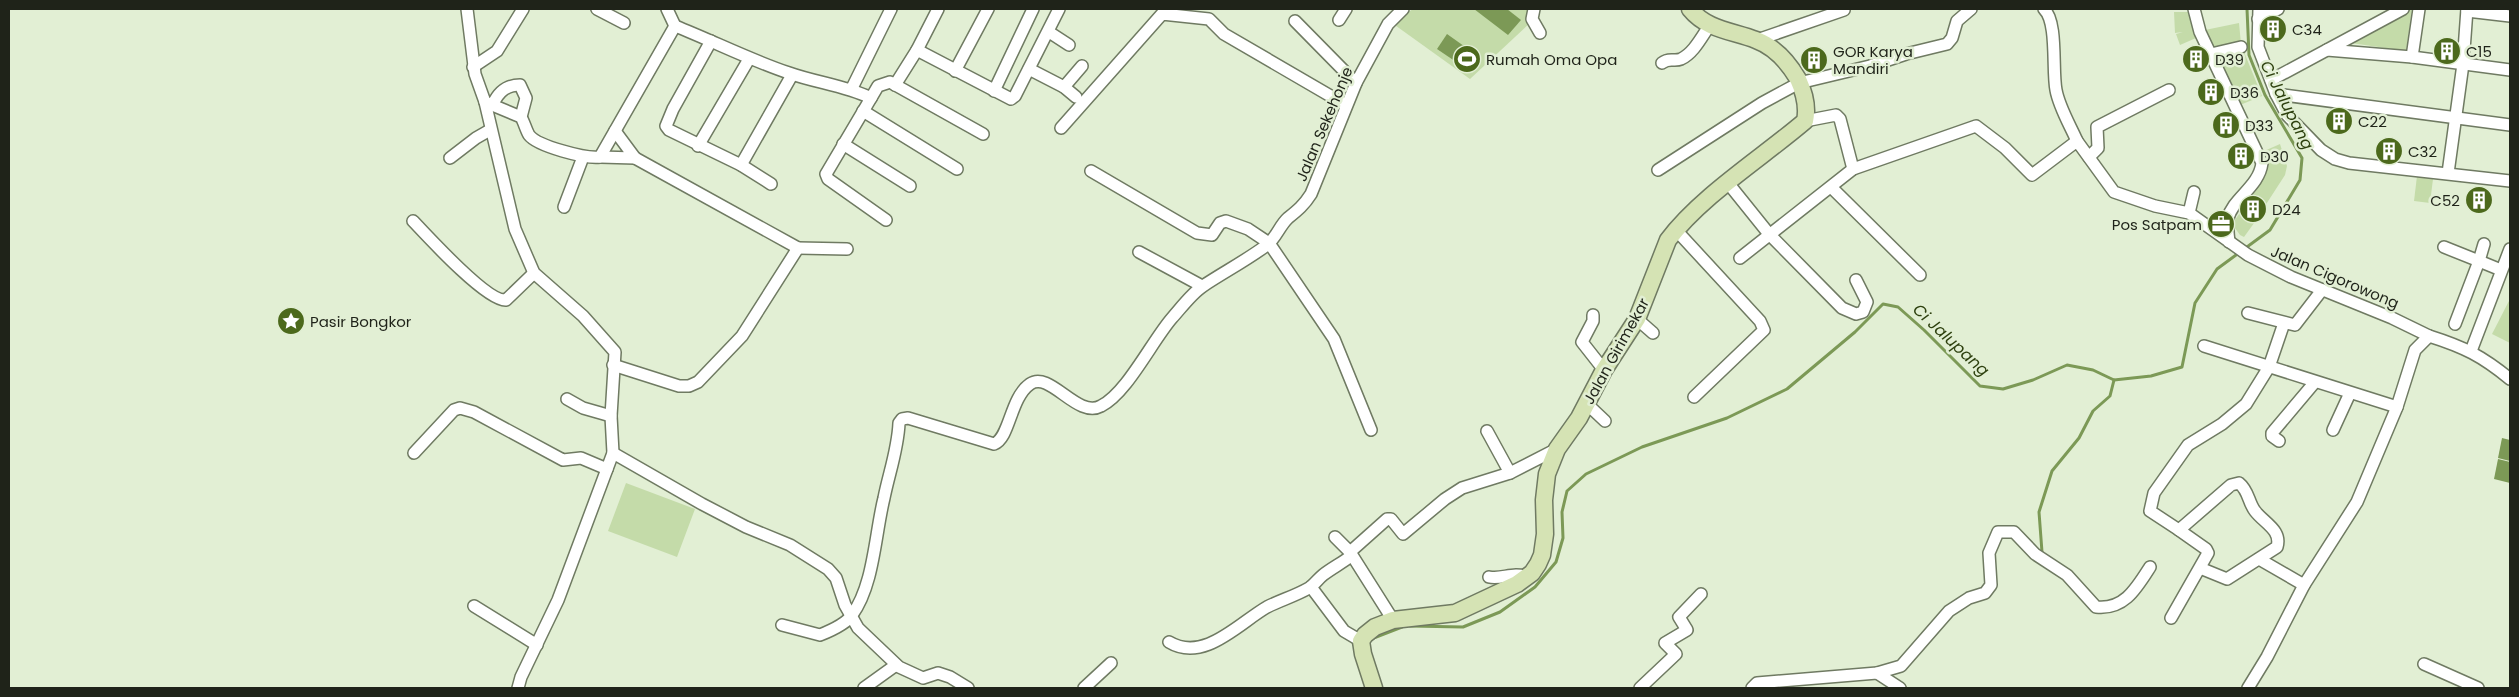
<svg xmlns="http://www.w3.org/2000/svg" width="2519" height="697" font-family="Poppins,sans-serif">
  <rect width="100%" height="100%" fill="#e2efd4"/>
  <g fill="#c4dba9">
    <polygon points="1413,9 1533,9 1531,22 1470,79 1392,23"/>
    <polygon points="2412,9 2406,51 2351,43"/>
    <polygon points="2174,12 2188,12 2196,38 2180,45 2176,34 2183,32 2175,33"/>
    <polygon points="2239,23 2241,44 2213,47 2205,30"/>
    <polygon points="2244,52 2262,96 2240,105 2218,58"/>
    <polygon points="2280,144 2287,166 2285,175 2263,209 2248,199 2267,169 2262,152"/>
    <polygon points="2417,176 2433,179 2430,203 2414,201"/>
    <polygon points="2242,210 2257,219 2244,237 2240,235 2232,224"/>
    <polygon points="2510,299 2510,343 2492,334"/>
    <polygon points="626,483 695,509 677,557 608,531"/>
  </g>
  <g fill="#7c9956">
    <polygon points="1474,9 1507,9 1521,20 1508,35"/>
    <polygon points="1447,34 1478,56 1468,70 1437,49"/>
    <polygon points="2502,438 2510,440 2510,461 2498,458"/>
    <polygon points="2498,459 2510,462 2510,483 2494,479"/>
  </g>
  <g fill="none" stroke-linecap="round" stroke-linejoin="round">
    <g stroke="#7c9956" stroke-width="3">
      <polyline points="2042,552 2039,512 2052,471 2079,438 2093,411 2110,396 2114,380"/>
      <polyline points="1410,626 1463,627 1500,612 1535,587 1556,562 1563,538 1562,512 1567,491 1586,474 1642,447 1727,418 1787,389 1855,332 1883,304 1898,307 1924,330 1980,386 2003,389 2033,380 2067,365 2093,370 2114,380 2151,376 2182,367 2195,303 2217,269 2270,230 2300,180 2302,158 2265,95 2249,55 2247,9"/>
      <polyline points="1371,639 1402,627"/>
    </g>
    <g stroke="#6f7a62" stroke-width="14">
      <g id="street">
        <polyline points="467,9 475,74 485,102 515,229 534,273 583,316 615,352 611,416 613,453 558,600 521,677 518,688"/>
        <polyline points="597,9 624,23"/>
        <polyline points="667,9 675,26"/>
        <polyline points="1534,9 1532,19 1540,33"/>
        <path d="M2044,9c14,13 8,61 12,81 3,17 14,35 21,51"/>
        <path d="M2194,9l6,23 62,131c-3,24 -29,35 -34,55 -1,8 0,16 1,24"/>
        <polyline points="2259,9 2258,47 2276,94 2287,115 2321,150 2335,159 2349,163 2510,181"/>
        <polyline points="2467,11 2510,16"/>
        <polyline points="2258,19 2278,9"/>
        <polyline points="1339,20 1346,9"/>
        <polyline points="1295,21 1356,83"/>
        <polyline points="1049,32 1069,45"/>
        <polyline points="1757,40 1844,10"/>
        <polyline points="711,41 673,109 666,126 669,130 741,165 771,184"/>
        <polyline points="917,50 1011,99 1015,96 1059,9"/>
        <polyline points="2327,50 2412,57 2510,70"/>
        <polyline points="2211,54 2241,47"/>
        <polyline points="2412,57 2419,9"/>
        <path d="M1662,63c7,-6 12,-1 19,-4 13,-6 21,-23 29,-34"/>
        <polyline points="473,67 497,51 523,9"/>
        <polyline points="1029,69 1064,87 1076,97"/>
        <polyline points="955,71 988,9"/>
        <polyline points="2271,80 2403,9"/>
        <polyline points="895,85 917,50 938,9"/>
        <polyline points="1064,87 1082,66"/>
        <polyline points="852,88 891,9"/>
        <polyline points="994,91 1033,9"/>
        <polyline points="2276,94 2510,125"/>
        <polyline points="871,98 878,86 890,82 983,134"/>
        <path d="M485,102l36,15c3,5 5,13 8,18 8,11 57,24 71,22l75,-131c38,15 75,34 114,47 28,10 55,12 82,25l-45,76 2,5 58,41"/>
        <path d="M493,104c6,-13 14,-19 27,-19l6,13 -5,19"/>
        <polyline points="863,111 957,169"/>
        <polyline points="1805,121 1836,115 1840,119 1853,169"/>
        <polyline points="1061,128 1162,14 1209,19 1224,34 1346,105"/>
        <polyline points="843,144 910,186"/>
        <polyline points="698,146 749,59"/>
        <polyline points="600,157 635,158 615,131"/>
        <polyline points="2089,157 2098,148 2097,127 2169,90"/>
        <polyline points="450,158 476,138 490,130"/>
        <polyline points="741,165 792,75"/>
        <polyline points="1658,170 1762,103 1799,83 1870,66 1906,54 1947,44 1952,38 1957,21 1971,9"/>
        <polyline points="1091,171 1197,233 1212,235 1220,223 1226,221 1248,229 1269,243 1334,339 1371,430"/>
        <polyline points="2448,173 2463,64 2467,9"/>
        <polyline points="1728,183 1769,234 1842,308 1856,314 1863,312 1867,302 1856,280"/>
        <polyline points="1832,188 1920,275"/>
        <polyline points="564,207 583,157"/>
        <polyline points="2189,213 2194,192"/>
        <path d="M413,221c15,16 75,81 93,79l28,-27"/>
        <polyline points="1676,230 1760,321 1764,330 1694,397"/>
        <polyline points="2444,247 2479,261 2484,244"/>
        <polyline points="798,248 847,249"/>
        <polyline points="1139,252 1202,286"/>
        <polyline points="1740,258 1853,169 1976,126 2005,148 2032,175 2077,141 2114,192 2155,206 2189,213 2248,255 2291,277 2392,318 2429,336"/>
        <polyline points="2248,313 2295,325 2322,290"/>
        <polyline points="1593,315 1593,321 1582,342 1604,370"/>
        <polyline points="1637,319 1653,333"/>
        <polyline points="2455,324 2479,261 2501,270"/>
        <polyline points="2204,346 2397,407"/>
        <polyline points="2471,351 2510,249"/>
        <polyline points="613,365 679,386 689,386 698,382 742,336 798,248 635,158"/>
        <polyline points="567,399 583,408 611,416"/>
        <polyline points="1587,404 1605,421"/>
        <polyline points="2333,430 2350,393"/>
        <polyline points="1487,431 1510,473"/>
        <polyline points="2279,441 2272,436 2272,433 2315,382"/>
        <polyline points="414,453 454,410 460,408 474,412 563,460 581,458 607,469"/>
        <polyline points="613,453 702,504 746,527 790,545 828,569 836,578 845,605 858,628 899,667 923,678 938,673 950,677 968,688"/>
        <polyline points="2179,530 2150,511 2154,493 2188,445 2222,424 2246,404 2269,367 2284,323"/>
        <polyline points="1335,537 1350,552 1393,620"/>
        <polyline points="1350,552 1387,519 1391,519 1403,534 1445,499 1462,488 1510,473 1557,449"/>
        <polyline points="2259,559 2304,585"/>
        <path d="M1489,577c13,3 24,-6 38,0"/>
        <polyline points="1311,587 1344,631 1361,641"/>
        <polyline points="474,606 537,645"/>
        <path d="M2171,618l37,-65 -2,-4 -27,-19 52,-45 8,-2c10,8 9,19 16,28 9,12 27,19 22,36l-50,32 -27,-11"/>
        <path d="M782,625l38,10c10,-4 26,-11 32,-20 22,-30 23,-81 32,-117 5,-25 14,-49 15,-75l3,-4 6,-1 86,26c16,-6 16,-46 36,-60 20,-14 47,35 71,22 26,-13 51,-65 71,-88 9,-10 20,-25 31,-32 21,-14 44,-26 64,-41 9,-7 13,-20 21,-27 10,-8 16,-13 23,-24l45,-111 32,-59 15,-15"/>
        <path d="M1169,642c35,21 70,-19 98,-35 14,-7 28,-11 42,-19 5,-3 9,-9 14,-13 9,-7 19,-12 28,-19"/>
        <polyline points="2424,664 2478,688"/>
        <polyline points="1877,673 1900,688"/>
        <polyline points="864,688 896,665"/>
        <polyline points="1084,688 1111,663"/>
        <polyline points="1640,688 1676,654 1665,643 1687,630 1679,617 1701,594"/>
        <path d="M1752,688l5,-5 120,-10 24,-7 48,-55 20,-13 16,-5 6,-8 -2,-32 9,-21h16l21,22 32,21 29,32c28,3 40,-18 54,-40"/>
        <path d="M2248,688l19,-31 37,-72 53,-83 40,-95 18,-57 14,-14c35,11 53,20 81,43"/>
      </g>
    </g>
    <g stroke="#6f7a62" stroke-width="19">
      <path id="secondary" d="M1374,688l-11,-34 -2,-13 4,-6 10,-8 18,-7 62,-7 62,-29 15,-11 6,-9 4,-9 3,-21 -1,-34 3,-26 10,-25 22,-31 25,-48 33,-51 31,-79c33,-44 95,-83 137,-119 3,-14 -1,-29 -7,-42 -10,-17 -23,-32 -42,-39 -23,-9 -49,-10 -66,-31"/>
    </g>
    <use href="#street" stroke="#fff" stroke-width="11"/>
    <use href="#secondary" stroke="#d5e3b4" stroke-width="16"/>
  </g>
  <defs>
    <g id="building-disc" transform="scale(1.4375)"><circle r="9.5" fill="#4c691c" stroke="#e2efd4"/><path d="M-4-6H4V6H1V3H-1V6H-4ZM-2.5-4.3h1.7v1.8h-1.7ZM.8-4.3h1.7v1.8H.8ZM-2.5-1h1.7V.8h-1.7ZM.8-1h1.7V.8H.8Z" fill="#fff"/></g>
    <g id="stadium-disc" transform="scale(1.4375)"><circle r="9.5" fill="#4c691c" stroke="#e2efd4"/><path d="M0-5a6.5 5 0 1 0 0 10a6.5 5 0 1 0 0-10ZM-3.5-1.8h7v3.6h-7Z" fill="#fff"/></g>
    <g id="office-disc" transform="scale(1.4375)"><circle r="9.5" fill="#4c691c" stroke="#e2efd4"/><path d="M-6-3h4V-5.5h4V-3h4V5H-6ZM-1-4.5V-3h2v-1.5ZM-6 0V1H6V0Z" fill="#fff"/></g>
    <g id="sight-disc" transform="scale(1.4375)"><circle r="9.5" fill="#4c691c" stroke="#e2efd4"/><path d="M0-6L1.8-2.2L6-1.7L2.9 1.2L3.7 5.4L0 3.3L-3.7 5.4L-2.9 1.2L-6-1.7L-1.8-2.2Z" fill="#fff"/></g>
  </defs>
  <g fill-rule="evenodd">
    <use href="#building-disc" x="2273" y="29"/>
    <use href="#building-disc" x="2447" y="51"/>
    <use href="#stadium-disc" x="1467" y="59"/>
    <use href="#building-disc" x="2196" y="59"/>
    <use href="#building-disc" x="1814" y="60"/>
    <use href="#building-disc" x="2211" y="92"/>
    <use href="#building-disc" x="2339" y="121"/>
    <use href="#building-disc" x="2226" y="125"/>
    <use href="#building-disc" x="2389" y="151"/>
    <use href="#building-disc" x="2241" y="156"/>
    <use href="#building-disc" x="2479" y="200"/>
    <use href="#building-disc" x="2253" y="209"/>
    <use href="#office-disc" x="2221" y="224"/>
    <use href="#sight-disc" x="291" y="321"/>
  </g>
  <g text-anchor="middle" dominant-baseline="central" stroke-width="5" stroke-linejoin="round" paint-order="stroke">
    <g font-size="15" fill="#1f2319" stroke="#e2efd4" text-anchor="start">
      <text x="2292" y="29">C34</text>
      <text x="1833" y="51">GOR Karya<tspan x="1833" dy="17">Mandiri</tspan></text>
      <text x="2466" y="51">C15</text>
      <text x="1486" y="59">Rumah Oma Opa</text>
      <text x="2215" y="59">D39</text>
      <text x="2230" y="92">D36</text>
      <text x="2358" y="121">C22</text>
      <text x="2245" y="125">D33</text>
      <text x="2408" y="151">C32</text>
      <text x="2260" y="156">D30</text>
      <text x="2460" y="200" text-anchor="end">C52</text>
      <text x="2272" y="209">D24</text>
      <text x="2202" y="224" text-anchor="end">Pos Satpam</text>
      <text x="310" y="321">Pasir Bongkor</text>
    </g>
    <g font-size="15" fill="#1f2319" stroke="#e2efd4">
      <text transform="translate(1324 124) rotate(-67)">Jalan Sekehonje</text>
      <text transform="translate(2335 277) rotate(23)">Jalan Cigorowong</text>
      <text transform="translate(1616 351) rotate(-61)">Jalan Girimekar</text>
    </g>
    <g font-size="16" font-style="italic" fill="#2e410f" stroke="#e2efd4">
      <text transform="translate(2287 105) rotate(63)">Ci Jalupang</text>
      <text transform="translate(1951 340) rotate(43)">Ci Jalupang</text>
    </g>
  </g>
  <rect width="2519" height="697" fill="none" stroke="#1f2319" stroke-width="20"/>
</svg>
